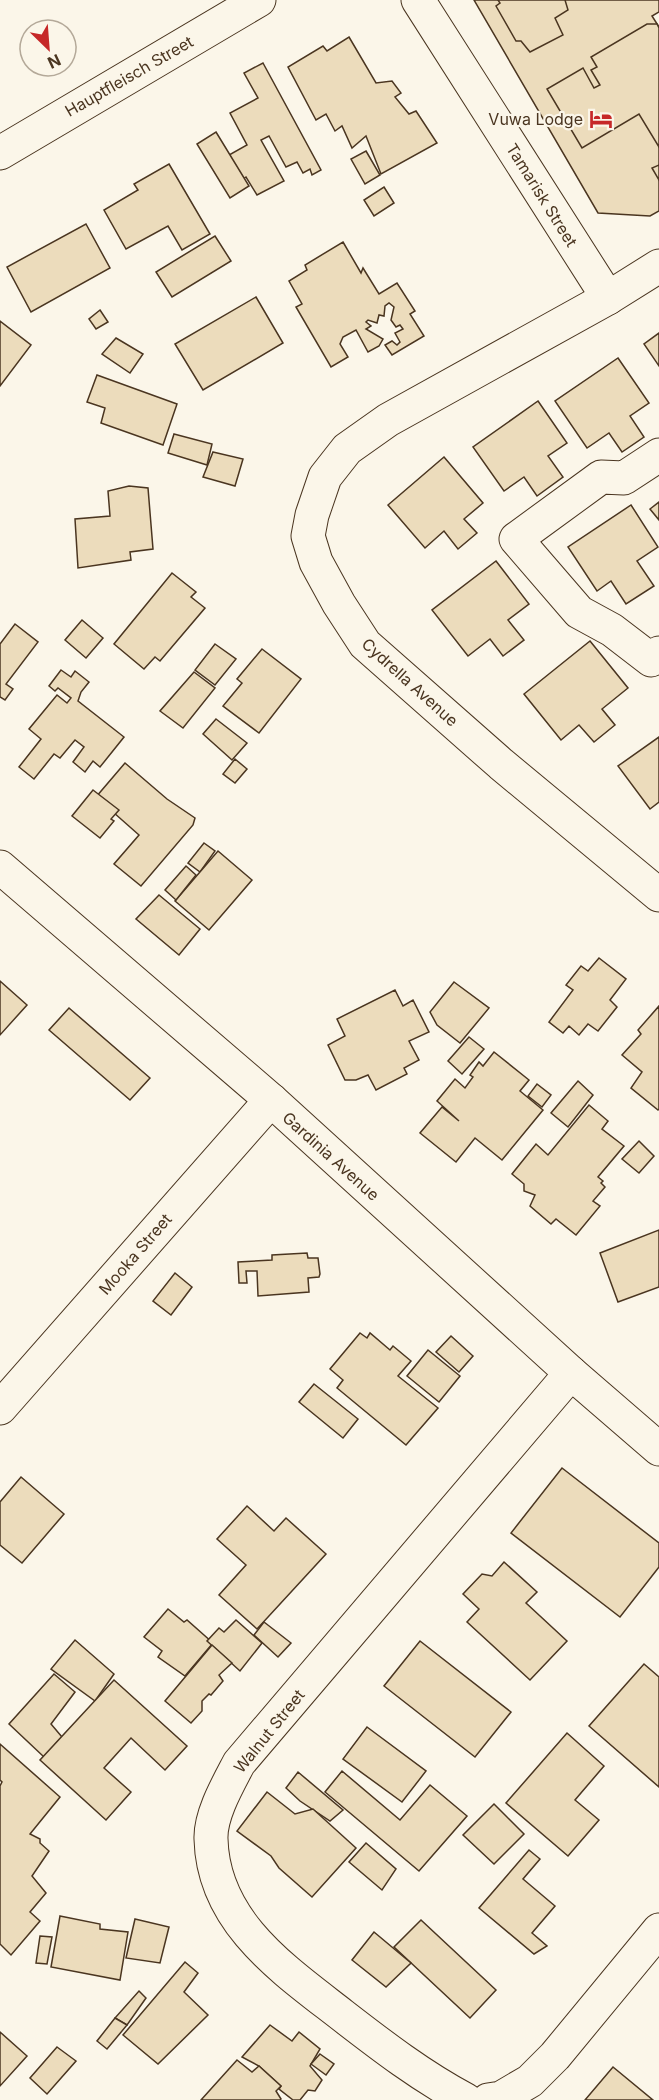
<svg xmlns="http://www.w3.org/2000/svg" width="659" height="2100" font-family="Inter,sans-serif">
  <rect width="100%" height="100%" fill="#fbf6e9"/>
  <g fill="#ecdcbc" stroke="#4a3520" stroke-width="1.5">
    <polygon points="474,0 659,0 659,12 652,16 659,27 659,211 650,216 598,213"/>
    <polygon points="498,0 565,0 568,10 555,18 563,35 530,52 521,41 516,41 496,6 500,3"/>
    <polygon points="647,24 657,24 659,28 659,147 639,114 582,148 547,89 583,68 594,88 600,85 591,70 597,67 591,57"/>
    <polygon points="349,37 376,83 392,81 401,93 395,97 409,114 416,111 437,143 381,174 366,136 352,148 342,126 335,131 326,114 316,120 288,67 323,46 327,51"/>
    <polygon points="263,63 321,170 312,175 310,169 303,173 297,162 286,167 269,136 261,140 284,181 257,195 246,177 243,179 229,155 247,145 230,113 258,98 244,73"/>
    <polygon points="216,132 249,186 230,198 197,144"/>
    <polygon points="366,151 380,175 365,184 351,159"/>
    <polygon points="169,164 210,234 182,250 168,226 126,249 104,210 138,190 134,184"/>
    <polygon points="659,165 659,180 652,168"/>
    <polygon points="384,187 394,203 374,216 364,200"/>
    <polygon points="86,224 110,268 31,312 7,267"/>
    <polygon points="215,236 231,261 172,297 156,272"/>
    <polygon points="343,242 361,273 363,268 379,294 397,283 415,311 410,314 424,336 392,355 385,345 392,341 397,345 400,342 395,333 403,329 400,325 396,327 391,320 394,307 389,303 385,306 384,316 379,315 377,323 368,320 366,322 371,326 366,329 383,339 379,346 368,352 356,330 343,337 340,344 348,357 331,367 296,307 302,304 289,281 307,270 305,265"/>
    <polygon points="256,297 283,343 203,390 175,344"/>
    <polygon points="100,310 108,322 96,329 89,319"/>
    <polygon points="0,321 31,345 0,386"/>
    <polygon points="659,333 659,366 644,344"/>
    <polygon points="116,338 143,354 130,373 102,354"/>
    <polygon points="618,358 649,403 630,416 644,437 622,452 609,433 587,448 555,401"/>
    <polygon points="97,375 177,404 163,445 101,423 105,408 87,402"/>
    <polygon points="538,401 567,443 548,456 563,477 537,496 524,477 504,491 473,447"/>
    <polygon points="174,434 212,444 207,465 168,453"/>
    <polygon points="213,452 243,459 235,486 203,477"/>
    <polygon points="444,457 483,503 464,519 477,533 458,549 444,531 425,548 388,505"/>
    <polygon points="129,486 148,488 153,549 130,552 131,560 78,568 75,519 110,516 108,491"/>
    <polygon points="659,502 659,520 650,509"/>
    <polygon points="631,505 658,547 637,561 654,586 626,604 611,581 597,591 568,547"/>
    <polygon points="496,561 529,604 508,620 524,640 503,656 490,639 468,656 432,610"/>
    <polygon points="172,573 196,592 191,597 205,608 160,661 155,657 144,669 114,644"/>
    <polygon points="82,620 103,638 86,658 65,640"/>
    <polygon points="15,624 38,642 6,684 13,689 5,700 0,697 0,644"/>
    <polygon points="590,641 628,688 602,709 615,725 594,742 579,725 561,740 524,694"/>
    <polygon points="215,644 236,659 215,685 195,670"/>
    <polygon points="262,649 301,679 259,733 223,706 242,683 237,679"/>
    <polygon points="61,670 71,677 75,671 89,682 81,692 78,701 124,737 100,767 93,761 85,772 73,762 84,747 75,740 60,758 54,754 34,779 19,767 41,739 29,729 57,695 67,703 71,698 58,688 55,691 49,686"/>
    <polygon points="194,672 215,688 183,728 160,711"/>
    <polygon points="216,719 247,743 232,760 203,734"/>
    <polygon points="659,737 659,802 650,809 618,766"/>
    <polygon points="235,759 247,769 235,783 223,774"/>
    <polygon points="125,763 167,799 195,818 193,825 141,886 114,864 139,835 96,797"/>
    <polygon points="93,790 119,810 111,819 114,821 100,838 72,816"/>
    <polygon points="204,843 215,851 200,872 188,863"/>
    <polygon points="218,851 252,880 209,930 175,901"/>
    <polygon points="186,866 196,875 176,900 165,890"/>
    <polygon points="159,895 200,929 179,955 136,919"/>
    <polygon points="599,958 626,979 610,1000 617,1007 598,1031 588,1024 579,1035 569,1026 563,1033 549,1022 573,990 566,985 581,966 588,971"/>
    <polygon points="0,981 27,1005 0,1035"/>
    <polygon points="454,982 489,1008 460,1043 437,1025 430,1012"/>
    <polygon points="395,990 403,1006 413,1000 429,1032 409,1041 419,1060 404,1068 407,1074 376,1090 368,1075 356,1080 345,1080 328,1045 345,1036 337,1019"/>
    <polygon points="659,1006 659,1109 658,1110 631,1088 642,1072 622,1055 641,1034 638,1030"/>
    <polygon points="69,1008 150,1078 130,1100 49,1030"/>
    <polygon points="469,1037 484,1049 462,1074 448,1061"/>
    <polygon points="494,1052 529,1080 520,1091 543,1110 502,1160 475,1138 456,1162 420,1133 442,1107 459,1121 437,1101 455,1079 465,1088 473,1077 470,1075 479,1062 483,1066"/>
    <polygon points="578,1081 593,1095 568,1127 551,1113"/>
    <polygon points="537,1084 551,1095 542,1107 528,1096"/>
    <polygon points="589,1105 608,1121 602,1129 624,1146 598,1177 603,1181 601,1183 605,1187 593,1201 600,1206 576,1235 556,1219 551,1224 530,1206 535,1195 524,1191 524,1184 512,1174 536,1144 548,1155"/>
    <polygon points="639,1141 654,1156 639,1173 622,1159"/>
    <polygon points="659,1230 659,1287 618,1302 600,1253"/>
    <polygon points="307,1253 308,1258 318,1258 320,1274 319,1277 308,1278 309,1292 258,1296 257,1271 246,1271 247,1283 239,1283 238,1262 272,1260 272,1255"/>
    <polygon points="175,1273 192,1287 171,1315 153,1301"/>
    <polygon points="360,1333 367,1338 370,1333 390,1350 393,1346 411,1361 398,1376 438,1408 406,1445 337,1388 343,1380 330,1369"/>
    <polygon points="451,1336 473,1356 459,1372 436,1352"/>
    <polygon points="428,1350 460,1376 439,1402 407,1376"/>
    <polygon points="314,1384 358,1419 343,1438 299,1402"/>
    <polygon points="562,1468 659,1543 659,1567 620,1617 511,1533"/>
    <polygon points="21,1477 64,1514 22,1563 0,1545 0,1502"/>
    <polygon points="247,1506 274,1531 286,1518 326,1554 257,1629 219,1595 246,1565 217,1539"/>
    <polygon points="504,1562 537,1592 526,1603 567,1641 530,1680 467,1622 479,1609 463,1594 482,1574 492,1576"/>
    <polygon points="168,1609 184,1622 187,1620 213,1643 185,1676 158,1657 162,1651 144,1637"/>
    <polygon points="236,1620 262,1643 240,1671 207,1641 219,1628 224,1632"/>
    <polygon points="264,1622 291,1643 278,1657 254,1635"/>
    <polygon points="75,1640 114,1674 95,1701 51,1669"/>
    <polygon points="420,1641 511,1712 475,1757 384,1686"/>
    <polygon points="212,1645 232,1663 219,1675 223,1681 211,1695 209,1694 202,1701 202,1711 191,1723 165,1701"/>
    <polygon points="644,1664 659,1677 659,1787 589,1726"/>
    <polygon points="54,1674 75,1692 51,1724 62,1737 44,1757 9,1724"/>
    <polygon points="114,1680 187,1746 165,1770 131,1738 104,1768 131,1792 106,1820 40,1760"/>
    <polygon points="367,1727 426,1771 402,1802 343,1759"/>
    <polygon points="567,1733 604,1766 575,1800 599,1820 568,1856 506,1803"/>
    <polygon points="0,1744 60,1797 30,1834 40,1839 40,1843 49,1851 32,1876 46,1893 30,1912 40,1921 11,1955 0,1944 0,1786 2,1782 0,1780"/>
    <polygon points="342,1771 400,1820 430,1785 467,1816 419,1871 325,1792"/>
    <polygon points="298,1772 343,1810 330,1821 300,1801 286,1788"/>
    <polygon points="267,1792 295,1814 313,1809 356,1848 312,1897 279,1868 271,1856 237,1831"/>
    <polygon points="494,1804 524,1834 494,1864 463,1835"/>
    <polygon points="366,1843 396,1869 382,1890 349,1862"/>
    <polygon points="529,1850 540,1859 523,1879 555,1906 532,1933 547,1946 534,1954 479,1908"/>
    <polygon points="60,1916 100,1924 100,1929 128,1932 120,1980 51,1967"/>
    <polygon points="135,1919 169,1927 160,1963 126,1958"/>
    <polygon points="421,1920 496,1990 470,2018 394,1947"/>
    <polygon points="374,1932 411,1963 386,1987 352,1960"/>
    <polygon points="40,1936 52,1937 47,1964 36,1963"/>
    <polygon points="185,1962 198,1973 184,1992 208,2015 158,2064 123,2035"/>
    <polygon points="139,1991 146,1998 127,2025 115,2018"/>
    <polygon points="115,2018 127,2025 107,2049 97,2041"/>
    <polygon points="270,2025 292,2041 299,2032 320,2049 310,2066 322,2080 315,2091 308,2090 300,2100 293,2100 279,2089 281,2086 259,2066 242,2057"/>
    <polygon points="0,2032 27,2056 0,2086"/>
    <polygon points="57,2047 76,2061 47,2094 30,2078"/>
    <polygon points="320,2054 334,2064 326,2075 311,2064"/>
    <polygon points="237,2060 252,2072 259,2066 281,2086 276,2091 281,2099 280,2100 201,2100"/>
    <polygon points="613,2067 653,2100 585,2100"/>
  </g>
  <g fill="none" stroke-linecap="round" stroke-linejoin="round">
    <g stroke="#4a3520" stroke-width="35">
      <g id="minor">
        <polyline points="418,0 608,298"/>
        <polyline points="0,153 259,0"/>
        <polyline points="659,266 608,298 388,420 347,449 325,477 312,515 308,536 316,562 339,604 365,644 501,764 659,895"/>
        <polyline points="659,455 624,478 601,477 516,539 579,612 612,630 651,660 659,653"/>
        <polyline points="0,867 271,1100 571,1373 659,1449"/>
        <polyline points="0,1408 271,1100"/>
        <path d="M466,2100c-45,-24 -84,-54 -124,-85 -59,-46 -129,-93 -131,-176 -1,-24 17,-55 28,-76l332,-390"/>
        <polyline points="488,2100 501,2098 530,2081 555,2056 659,1930"/>
      </g>
    </g>
    <use href="#minor" stroke="#fbf6e9" stroke-width="33"/>
  </g>
  <defs>
    <g id="hotel-bare" transform="scale(1.8)"><path d="M-6-4.5h1.5V1H6V5H4.5V3h-9V5H-6ZM-4 0a1.8 1.8 0 1 1 3.6 0ZM.5 0V-2.5h3Q6-2.5 6 0Z" fill="#c62828" stroke="#fbf6e9" stroke-width="2.5" paint-order="stroke"/></g>
  </defs>
  <g fill-rule="evenodd">
    <use href="#hotel-bare" x="601" y="119"/>
  </g>
  <g text-anchor="middle" dominant-baseline="central" stroke-width="4.5" stroke-linejoin="round" paint-order="stroke">
    <g font-size="16" fill="#4a3520" stroke="#fbf6e9">
      <text transform="translate(129 76) rotate(-30)">Hauptfleisch Street</text>
      <text transform="translate(542 195) rotate(58)">Tamarisk Street</text>
      <text transform="translate(410 682) rotate(42)">Cydrella Avenue</text>
      <text transform="translate(331 1156) rotate(42)">Gardinia Avenue</text>
      <text transform="translate(135 1254) rotate(-49)">Mooka Street</text>
      <text transform="translate(269 1731) rotate(-51)">Walnut Street</text>
    </g>
    <g font-size="16" fill="#4a3520" stroke="#fbf6e9" text-anchor="end">
      <text x="583" y="119">Vuwa Lodge</text>
    </g>
  </g>
  <g transform="translate(48 48) rotate(155)"><circle r="28" fill="#fbf6e9" stroke="#b4a999" stroke-width="1.5"/>
  <path d="M0-4.5L10 22L0 15L-10 22Z" fill="#c62828"/>
  <text y="-9" font-size="16" font-weight="bold" text-anchor="middle" fill="#4a3520">N</text>
  </g>
</svg>
